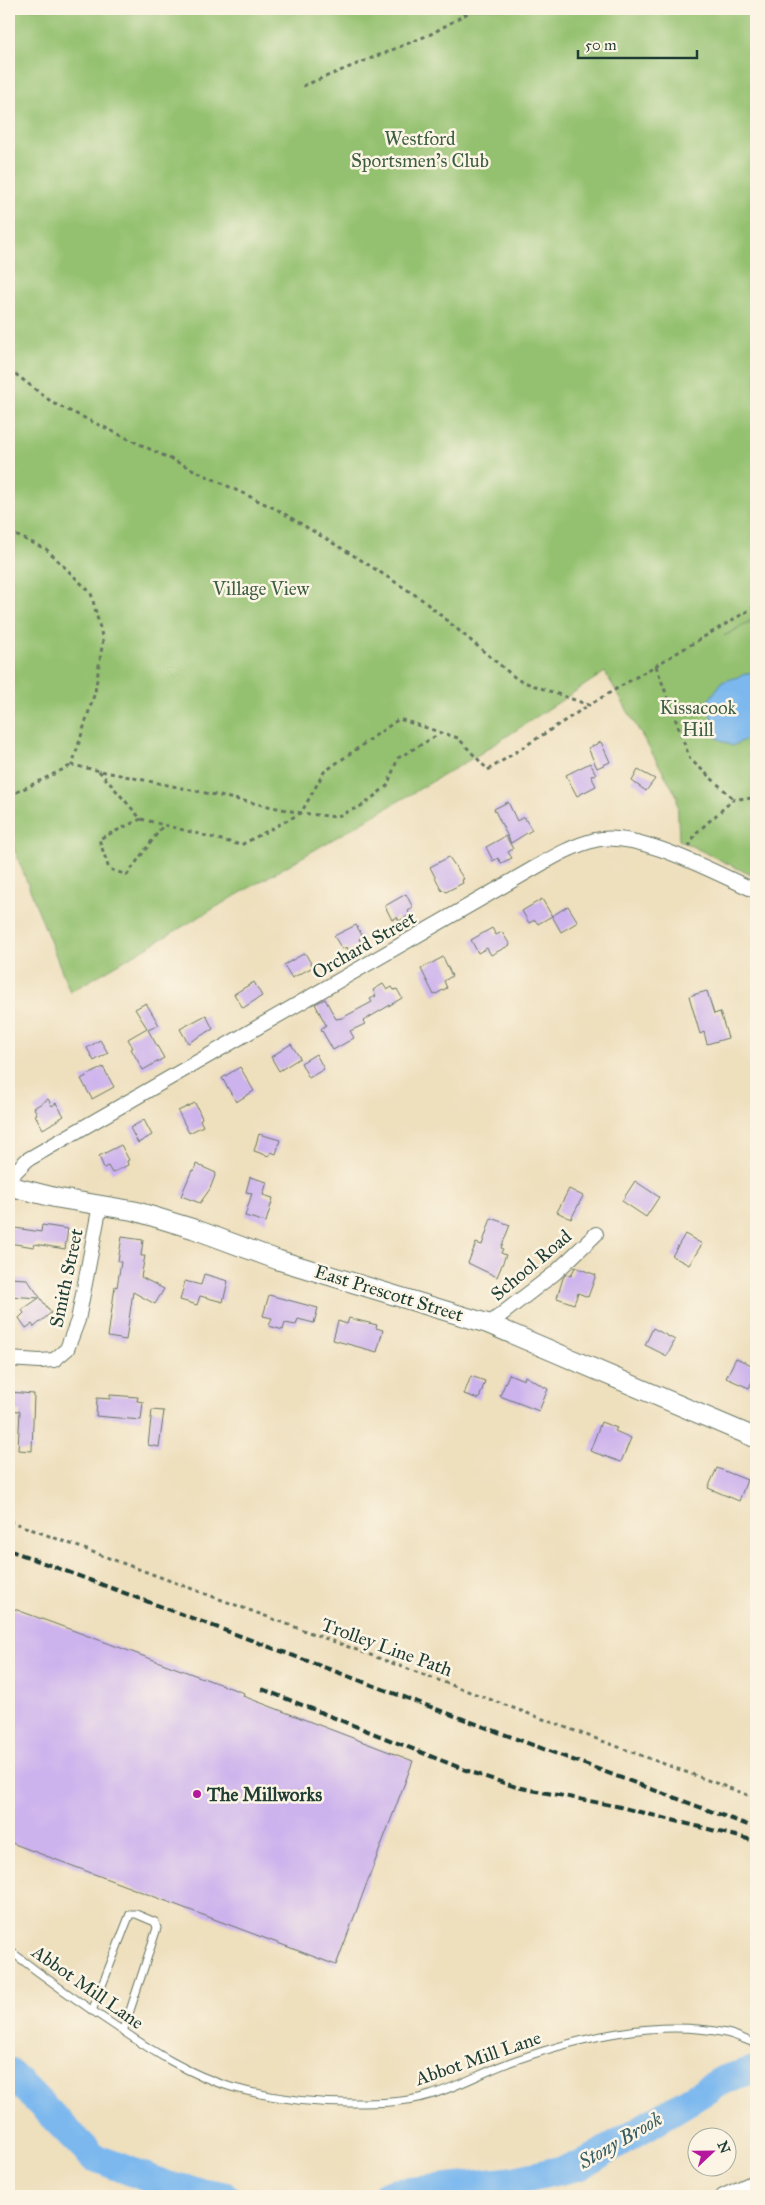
<svg xmlns="http://www.w3.org/2000/svg" width="765" height="2205" font-family="'IM FELL Great Primer',serif">
  <rect width="100%" height="100%" fill="#fcf5e5"/>
  <filter id="ink" filterUnits="userSpaceOnUse"><feTurbulence type="fractalNoise" baseFrequency=".02" numOctaves="2"/><feDisplacementMap in="SourceGraphic" scale="10" xChannelSelector="R" yChannelSelector="G"/><feConvolveMatrix kernelMatrix="1 2 1 2 8 2 1 2 1" color-interpolation-filters="sRGB"/></filter>
  <filter id="wash" filterUnits="userSpaceOnUse"><feTurbulence type="fractalNoise" baseFrequency=".0096" numOctaves="4" result="noise"/><feDisplacementMap in="SourceGraphic" scale="20" xChannelSelector="R" yChannelSelector="G"/><feGaussianBlur stdDeviation="1.12" result="paint"/><feColorMatrix in="noise" values="0 0 0 0 0 0 0 0 0 0 0 0 0 0 0 0 0 1.4 0 .05"/><feComposite in="paint" operator="in"/></filter>
  <g filter="url(#wash)">
    <rect width="100%" height="100%" fill="#eedfbd"/>
    <polygon fill="#94c170" stroke="#5a7f52" points="9,9 756,9 756,617 724,636 756,619 756,876 751,875 679,840 677,796 605,672 478,755 70,992 9,836"/>
    <polygon fill="#7cb8ee" stroke="#4e7a91" points="752,672 756,674 756,734 732,746 717,738 707,702 722,682"/>
    <g fill="none" stroke-linecap="round" stroke-linejoin="round">
      <g stroke="#7cb8ee" stroke-width="29">
        <polyline points="9,2072 93,2157 169,2186 225,2196"/>
        <polyline points="385,2196 395,2193 512,2181 580,2166 723,2080 752,2071 756,2073"/>
      </g>
    </g>
    <g id="blocks">
      <g fill="#cdb3ed">
        <polygon points="601,742 610,762 597,768 588,748"/>
        <polygon points="590,763 596,774 591,776 596,786 577,796 566,775"/>
        <polygon points="638,770 655,779 646,791 632,781"/>
        <polygon points="508,802 517,821 524,817 532,830 511,843 494,809"/>
        <polygon points="506,836 513,849 508,852 512,858 501,863 498,858 493,861 486,847"/>
        <polygon points="449,857 464,879 462,880 463,883 446,892 444,889 442,891 430,867"/>
        <polygon points="406,894 413,908 408,911 410,915 399,921 397,917 392,920 385,906"/>
        <polygon points="542,899 552,916 538,924 535,920 529,923 522,911"/>
        <polygon points="568,906 578,922 561,932 552,916"/>
        <polygon points="356,925 363,937 359,939 361,943 348,950 347,947 342,949 334,936"/>
        <polygon points="492,928 496,935 502,932 510,945 491,955 487,948 478,953 471,940"/>
        <polygon points="305,953 313,967 292,978 284,965"/>
        <polygon points="443,957 452,976 444,981 447,988 434,995 421,969"/>
        <polygon points="254,982 262,996 243,1008 234,994"/>
        <polygon points="383,984 387,990 392,987 394,990 397,989 402,998 363,1021 365,1024 350,1031 354,1038 333,1050 321,1029 326,1025 315,1004 325,999 336,1019 342,1018 372,1002 370,999 376,996 373,990"/>
        <polygon points="707,991 714,1014 720,1012 728,1038 707,1044 704,1032 700,1034 689,996"/>
        <polygon points="146,1003 159,1025 148,1030 164,1058 143,1070 131,1049 133,1048 128,1039 147,1028 135,1009"/>
        <polygon points="206,1015 213,1029 188,1043 180,1029"/>
        <polygon points="100,1040 108,1053 94,1061 87,1048"/>
        <polygon points="291,1044 300,1058 279,1071 271,1057"/>
        <polygon points="316,1054 324,1069 309,1078 301,1063"/>
        <polygon points="103,1067 114,1087 92,1099 81,1079"/>
        <polygon points="240,1067 254,1091 236,1102 222,1078"/>
        <polygon points="48,1099 52,1106 56,1103 64,1116 43,1129 35,1115 37,1114 34,1108"/>
        <polygon points="195,1103 202,1118 200,1120 203,1126 189,1133 178,1111"/>
        <polygon points="144,1120 152,1135 138,1143 130,1128"/>
        <polygon points="259,1134 280,1140 276,1154 271,1152 269,1156 254,1151"/>
        <polygon points="121,1145 129,1160 127,1161 128,1165 112,1173 108,1166 104,1168 99,1156"/>
        <polygon points="196,1164 216,1173 210,1189 200,1203 181,1196 192,1170 194,1171"/>
        <polygon points="250,1177 267,1182 263,1195 273,1198 266,1222 245,1216 252,1193 246,1192"/>
        <polygon points="635,1181 659,1197 646,1217 622,1201"/>
        <polygon points="569,1189 583,1196 571,1219 557,1212"/>
        <polygon points="491,1218 510,1225 501,1248 503,1249 501,1253 506,1255 497,1277 468,1263 476,1243 482,1245"/>
        <polygon points="42,1225 68,1229 65,1249 35,1244 34,1247 9,1243 9,1227 41,1232"/>
        <polygon points="685,1234 702,1244 689,1265 672,1256"/>
        <polygon points="122,1237 143,1240 141,1256 145,1256 141,1277 164,1289 155,1304 133,1292 126,1340 108,1337 115,1286 117,1287 121,1262 118,1261"/>
        <polygon points="575,1267 596,1275 588,1297 578,1293 574,1304 557,1298 563,1278 566,1274 571,1276"/>
        <polygon points="204,1274 228,1281 223,1302 200,1296 197,1305 180,1300 185,1281 201,1285"/>
        <polygon points="9,1278 27,1279 51,1313 34,1327 32,1324 26,1328 19,1318 24,1313 22,1310 39,1298 9,1296"/>
        <polygon points="269,1295 318,1308 314,1323 298,1319 296,1325 285,1323 283,1330 269,1326 272,1318 263,1316"/>
        <polygon points="349,1318 377,1325 376,1328 383,1330 377,1352 333,1340 338,1321 347,1324"/>
        <polygon points="653,1328 675,1340 667,1356 645,1345"/>
        <polygon points="736,1358 756,1367 756,1373 749,1388 726,1378"/>
        <polygon points="509,1374 524,1380 525,1376 548,1389 539,1411 500,1396"/>
        <polygon points="471,1376 485,1381 479,1399 464,1394"/>
        <polygon points="9,1392 34,1394 32,1451 18,1450 20,1411 9,1410"/>
        <polygon points="110,1395 138,1397 137,1401 143,1402 141,1420 96,1416 97,1398 110,1399"/>
        <polygon points="152,1410 164,1411 159,1447 148,1445"/>
        <polygon points="601,1422 617,1428 615,1431 631,1438 621,1462 590,1451"/>
        <polygon points="717,1468 747,1480 739,1501 708,1488"/>
        <polygon points="9,1607 244,1693 243,1696 413,1761 336,1965 9,1842"/>
      </g>
    </g>
  </g>
  <g filter="url(#ink)">
    <use href="#blocks" fill-opacity="0" stroke="#677664" stroke-width="1"/>
    <g fill="none" stroke-linecap="round" stroke-linejoin="round">
      <g stroke="#677664" stroke-width="9">
        <g id="lane">
          <path d="M9,1950c35,27 71,53 108,77 35,24 73,48 114,60 39,11 79,16 119,16 27,0 55,0 80,-8 30,-9 57,-25 86,-35 66,-23 141,-41 210,-27 10,2 20,7 30,11"/>
          <polyline points="92,2011 130,1914 136,1914 155,1922 157,1928 123,2032"/>
        </g>
      </g>
      <g stroke="#677664" stroke-width="16">
        <g id="street">
          <path d="M9,1178l18,-18 502,-289c21,-12 42,-25 66,-31 43,-10 120,33 161,51"/>
          <polyline points="489,1324 555,1273 596,1234"/>
          <polyline points="9,1359 39,1361 54,1360 67,1349 78,1320 100,1205"/>
          <polyline points="723,2196 756,2181"/>
        </g>
      </g>
      <g stroke="#677664" stroke-width="21">
        <polyline id="secondary" points="9,1186 57,1198 135,1211 194,1229 278,1260 489,1324 756,1438"/>
      </g>
      <g stroke="#677664" stroke-width="3" stroke-dasharray="4 4" stroke-linecap="butt">
        <polyline points="303,86 431,34 475,9"/>
        <polyline points="9,369 53,403 278,510 361,560 420,598 518,680 589,705 756,606"/>
        <polyline points="9,532 46,549 91,593 103,640 95,692 72,765 301,813 324,772 399,719 458,738 488,770 589,705"/>
        <polyline points="656,666 690,759 734,799"/>
        <polyline points="99,771 141,819 241,845 301,813 336,817 363,805 387,786 398,758 441,733"/>
        <polyline points="9,796 72,765"/>
        <polyline points="141,819 99,839 109,869 127,875 164,824"/>
        <polyline points="689,847 695,834 734,799 756,798"/>
        <polyline points="9,1521 756,1798"/>
      </g>
      <use href="#lane" stroke="#fff" stroke-width="7"/>
      <use href="#street" stroke="#fff" stroke-width="14"/>
      <use href="#secondary" stroke="#fff" stroke-width="19"/>
      <g stroke="#1f3d34" stroke-width="4" stroke-dasharray="8 4" stroke-linecap="butt">
        <polyline points="9,1550 756,1828"/>
        <polyline points="262,1689 468,1771 516,1787 616,1806 756,1841"/>
      </g>
    </g>
  </g>
  <circle fill="#b5179e" stroke="#fcf5e5" stroke-width="2" cx="197" cy="1794" r="5"/>
  <g text-anchor="middle" dominant-baseline="central" stroke-width="5" stroke-linejoin="round" paint-order="stroke">
    <g font-size="19" fill="#3c5e43" stroke="#fcf5e5">
      <text x="420" y="138">Westford<tspan x="420" dy="22">Sportsmen’s Club</tspan></text>
      <text x="261" y="588">Village View</text>
      <text x="698" y="707">Kissacook<tspan x="698" dy="22">Hill</tspan></text>
    </g>
    <g font-size="19" fill="#1f3d34" stroke="#fcf5e5">
      <text transform="translate(364 945) rotate(-30)">Orchard Street</text>
      <text transform="translate(531 1265) rotate(-40)">School Road</text>
      <text transform="translate(66 1278) rotate(-78)">Smith Street</text>
      <text transform="translate(389 1293) rotate(17)">East Prescott Street</text>
      <text transform="translate(387 1647) rotate(20)">Trolley Line Path</text>
      <text transform="translate(88 1987) rotate(35)">Abbot Mill Lane</text>
      <text transform="translate(478 2058) rotate(-19)">Abbot Mill Lane</text>
    </g>
    <g font-size="19" font-weight="bold" fill="#1f3d34" stroke="#fcf5e5" text-anchor="start">
      <text x="207" y="1794">The Millworks</text>
    </g>
    <g font-size="20" font-style="italic" fill="#365c62" stroke="#fcf5e5">
      <text transform="translate(620 2140) rotate(-30)">Stony Brook</text>
    </g>
  </g>
  <rect width="765" height="2205" fill="none" stroke="#fcf5e5" stroke-width="30"/>
  <g transform="translate(712 2152) rotate(68)"><circle r="24" fill="#fcf5e5" stroke="#a4ab9e"/>
  <path d="M0-4L9 19L0 12L-9 19Z" fill="#b5179e"/>
  <text y="-8" font-size="14" font-weight="bold" text-anchor="middle" fill="#1f3d34">N</text>
  </g>
  <path d="M578 50v8h119v-8" fill="none" stroke="#1f3d34" stroke-width="2.5"/>
  <text x="585" y="50" font-size="15" fill="#1f3d34" stroke="#fcf5e5" stroke-width="4" paint-order="stroke">50 m</text>
</svg>
